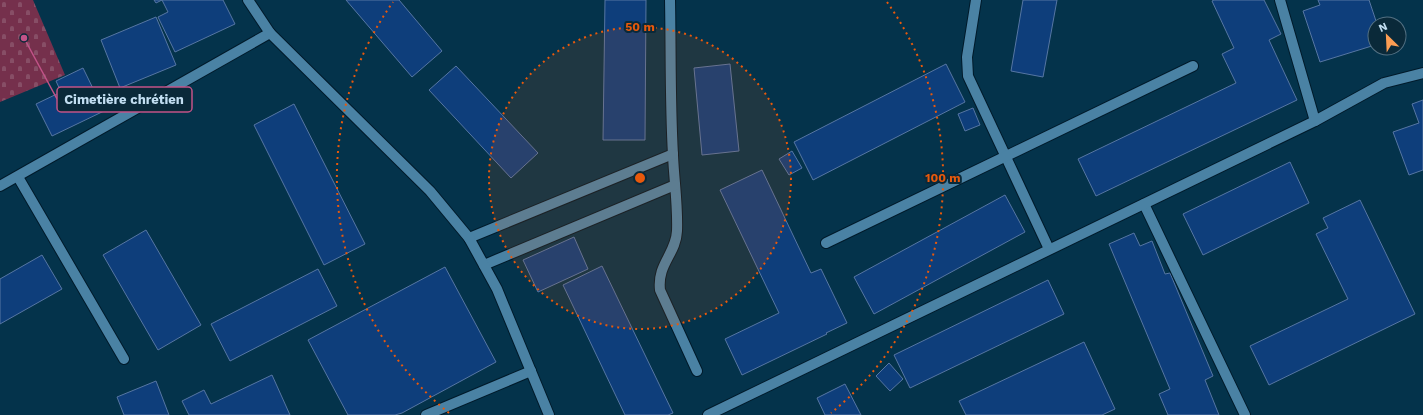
<svg xmlns="http://www.w3.org/2000/svg" width="1423" height="415" font-family="'Work Sans',sans-serif">
  <defs>
    <pattern id="cemetery-stones" width="16" height="16" patternUnits="userSpaceOnUse"><rect width="16" height="16" fill="#75304c"/><path d="M2 7V4a2 2 0 0 1 4 0v3zM10 15v-3a2 2 0 0 1 4 0v3z" fill="#874e66"/></pattern>
  </defs>
  <rect width="100%" height="100%" fill="#04334b"/>
  <polygon fill="url(#cemetery-stones)" points="0,0 33,0 65,75 0,102"/>
  <g fill="#0e3e7b" stroke="#5676a3">
    <polygon points="154,0 223,0 235,24 175,52 158,17 168,12 162,0 156,3"/>
    <polygon points="346,0 399,0 442,51 412,77"/>
    <polygon points="605,0 646,0 645,140 603,140"/>
    <polygon points="1023,0 1057,0 1043,77 1011,71"/>
    <polygon points="1214,0 1264,0 1281,34 1269,40 1297,100 1096,196 1078,159 1236,83 1222,54 1234,48 1212,1"/>
    <polygon points="1318,0 1369,0 1377,24 1375,24 1375,45 1320,62 1303,11 1320,5"/>
    <polygon points="156,17 176,65 120,88 101,40"/>
    <polygon points="730,64 739,151 702,155 694,68"/>
    <polygon points="946,64 965,102 813,180 794,142"/>
    <polygon points="456,66 538,153 511,178 429,90"/>
    <polygon points="83,68 104,111 52,136 36,104 61,92 56,81"/>
    <polygon points="1423,100 1423,170 1409,175 1393,132 1419,123 1412,104"/>
    <polygon points="294,104 365,244 324,265 254,125"/>
    <polygon points="973,108 980,125 965,131 958,114"/>
    <polygon points="792,151 802,168 789,175 779,159"/>
    <polygon points="1290,162 1309,203 1203,255 1183,214"/>
    <polygon points="762,170 811,273 821,269 847,323 826,333 827,334 742,375 725,339 779,313 720,190"/>
    <polygon points="1005,195 1025,232 874,314 854,277"/>
    <polygon points="1360,200 1415,314 1269,385 1250,346 1348,299 1316,234 1328,228 1323,218"/>
    <polygon points="146,230 201,325 158,350 103,255"/>
    <polygon points="1134,233 1140,246 1152,241 1165,274 1170,273 1213,376 1205,380 1219,415 1168,415 1159,394 1170,389 1109,244"/>
    <polygon points="574,237 588,269 538,292 523,260"/>
    <polygon points="42,255 62,289 0,324 0,279"/>
    <polygon points="602,266 673,413 668,415 625,415 563,285"/>
    <polygon points="445,267 496,362 402,413 395,415 348,415 308,340"/>
    <polygon points="318,269 337,306 230,361 211,324"/>
    <polygon points="1048,280 1064,314 910,388 894,355"/>
    <polygon points="1084,342 1115,409 1102,415 966,415 959,401"/>
    <polygon points="889,363 903,379 890,391 876,376"/>
    <polygon points="272,375 290,415 189,415 182,401 204,390 211,404"/>
    <polygon points="156,381 169,415 124,415 117,397"/>
    <polygon points="845,384 861,415 825,415 817,398"/>
  </g>
  <g fill="none" stroke-linecap="round" stroke-linejoin="round">
    <g stroke="#001a2a" stroke-width="12">
      <polyline id="lane" points="18,177 124,359"/>
    </g>
    <g stroke="#001a2a" stroke-width="12">
      <g id="street">
        <path d="M670,0c1,51 0,103 3,155 1,25 5,50 4,76 -1,23 -20,33 -17,59l37,81"/>
        <polyline points="976,0 967,57 968,76 1049,249"/>
        <polyline points="1280,0 1315,121"/>
        <polyline points="0,186 270,33"/>
        <polyline points="1144,204 1245,415"/>
        <polyline points="469,238 673,154"/>
        <polyline points="826,243 1193,66"/>
        <polyline points="484,265 675,185"/>
        <polyline points="426,415 531,371"/>
        <polyline points="708,415 1315,121 1384,83 1423,73"/>
      </g>
    </g>
    <g stroke="#001a2a" stroke-width="12">
      <polyline id="secondary" points="248,0 270,33 430,191 469,238 497,289 549,415"/>
    </g>
    <use href="#lane" stroke="#4a82a4" stroke-width="10"/>
    <use href="#street" stroke="#4a82a4" stroke-width="10"/>
    <use href="#secondary" stroke="#4a82a4" stroke-width="10"/>
  </g>
  <circle cx="640" cy="178" r="151" fill="#e8590c" fill-opacity=".12"/>
  <g fill="none" stroke="#e8590c" stroke-width="2" stroke-dasharray="2 4">
    <circle cx="640" cy="178" r="151"/>
    <path d="M449 413A303 303 0 0 1 393 2M887 2A303 303 0 0 1 831 413"/>
  </g>
  <circle cx="640" cy="178" r="6" fill="#e8590c" stroke="#0a2939" stroke-width="2"/>
  <g font-size="12" text-anchor="middle" font-weight="bold" fill="#e8590c" stroke="#0a2939" stroke-width="4" stroke-linejoin="round" paint-order="stroke">
    <text x="640" y="31">50 m</text>
    <text x="943" y="182">100 m</text>
  </g>
  <path fill="none" stroke="#c25388" stroke-width="1.5" d="M24 38L57 99"/>
  <circle fill="#c25388" stroke="#0a2939" stroke-width="1.5" cx="24" cy="38" r="4"/>
  <rect fill="#0a2939" stroke="#c25388" stroke-width="1.5" x="57" y="87" width="135" height="25" rx="4"/>
  <g font-size="13" text-anchor="middle" font-weight="bold" fill="#c2def1">
    <text x="124" y="104">Cimetière chrétien</text>
  </g>
  <g transform="translate(1387 36) rotate(336)"><circle r="19" fill="#0a2939" stroke="#547183"/>
  <path d="M0-3L7 15L0 10L-7 15Z" fill="#fc9d53"/>
  <text y="-6" font-size="11" font-weight="bold" text-anchor="middle" fill="#c2def1">N</text>
  </g>
</svg>
